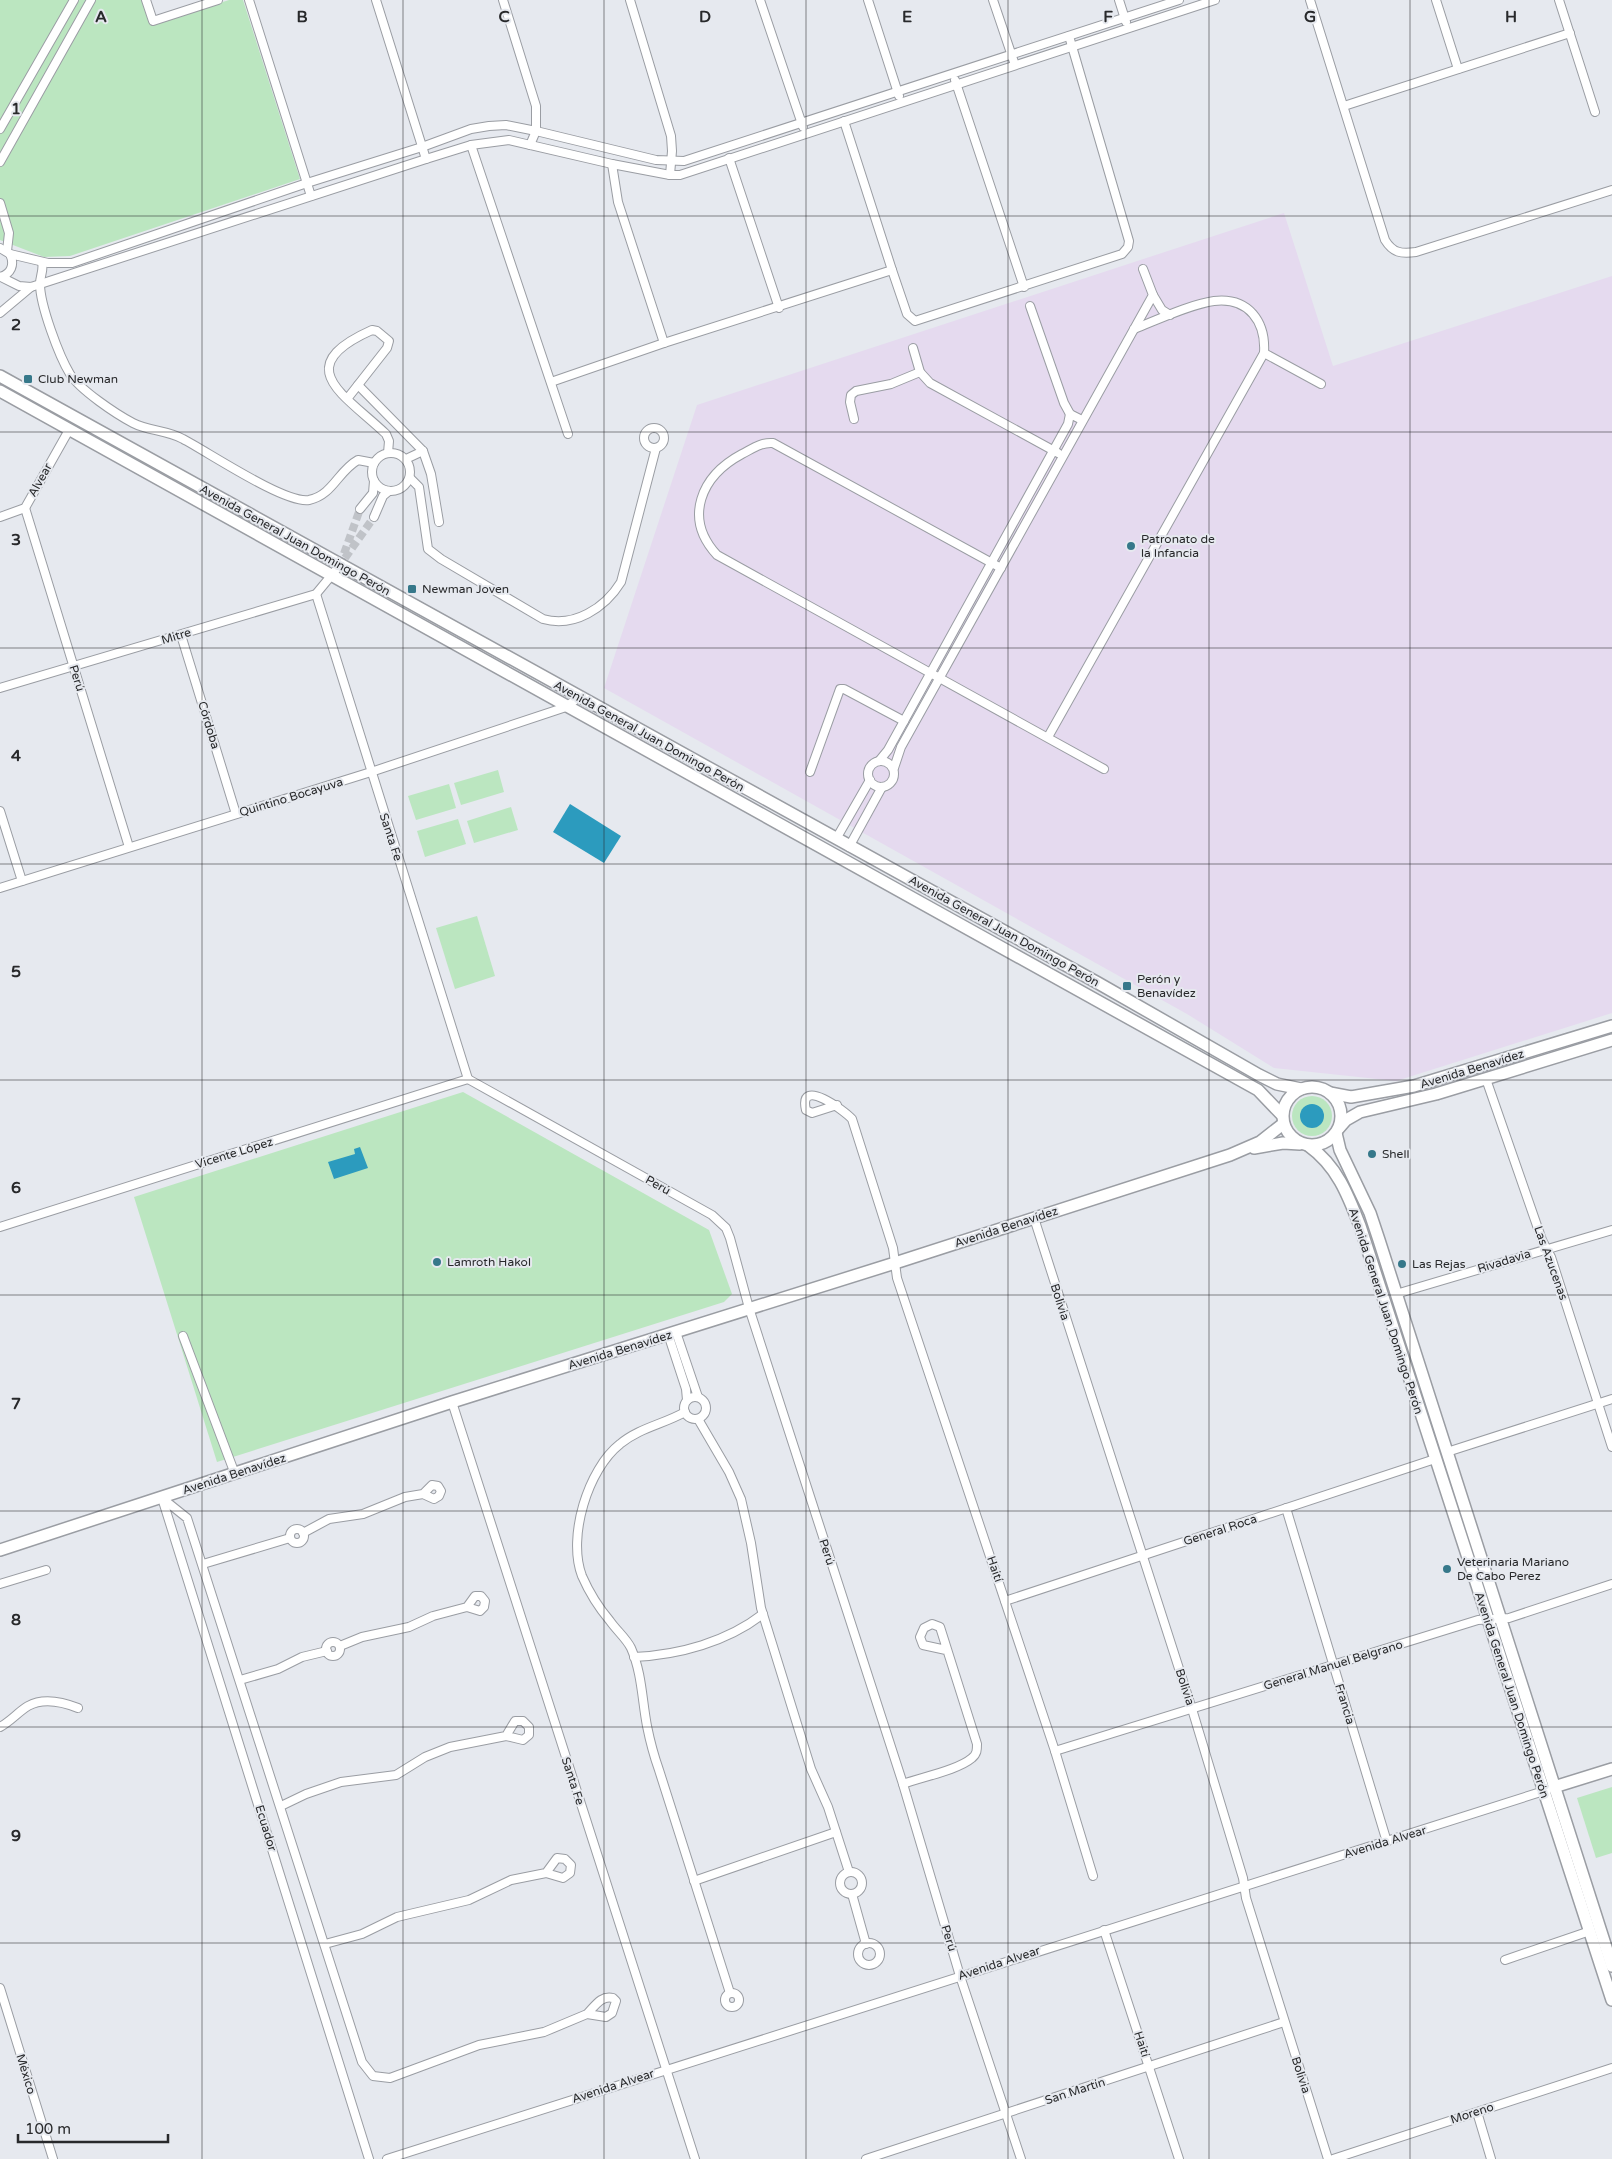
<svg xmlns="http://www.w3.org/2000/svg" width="1612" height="2159" font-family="'Varela Round',sans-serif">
  <rect width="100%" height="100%" fill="#e6e9ef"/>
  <polygon fill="#e5daef" points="1284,213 1333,366 1612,276 1612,1013 1396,1081 1274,1068 1187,1014 604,688 697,405"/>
  <g fill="#bbe6c0">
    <polygon points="0,0 142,0 151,25 229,0 243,0 300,179 70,256 44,257 0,240"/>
    <polygon points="498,770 504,792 461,805 454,783"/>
    <polygon points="449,784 456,808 416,820 408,796"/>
    <polygon points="511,807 518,830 474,843 467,821"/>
    <polygon points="458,819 466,844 425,857 417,831"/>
    <polygon points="477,916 495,976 455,989 436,928"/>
    <polygon points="463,1092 709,1230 732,1294 724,1302 217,1462 134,1197"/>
    <circle cx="1312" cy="1116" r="20"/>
    <polygon points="1612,1787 1612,1853 1596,1858 1577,1798"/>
  </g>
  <g fill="#2c9bbe">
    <polygon points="570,804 621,836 604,863 553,832"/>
    <circle cx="1312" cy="1116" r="12"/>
    <polygon points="360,1147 368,1168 334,1179 328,1162 355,1154 354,1149"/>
  </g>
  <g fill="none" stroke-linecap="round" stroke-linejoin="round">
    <g stroke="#c0c3c8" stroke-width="8" stroke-dasharray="8 4" stroke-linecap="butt">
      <polyline points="345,558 374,517"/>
      <polyline points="340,565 360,509"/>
    </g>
    <g stroke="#9a9da3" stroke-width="10">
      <g id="street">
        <polyline points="146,0 153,21 218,0"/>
        <polyline points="249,0 311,196"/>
        <polyline points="376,0 426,159"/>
        <polyline points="503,0 536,106 536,131 530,145"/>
        <polyline points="630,0 671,136 672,151 670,175"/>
        <polyline points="760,0 803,127"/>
        <polyline points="868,0 899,96"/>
        <polyline points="993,0 1015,65"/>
        <polyline points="1119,0 1126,22"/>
        <path d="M1310,0l75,240c8,13 16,14 31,12l196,-62"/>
        <polyline points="1436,0 1458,69"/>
        <polyline points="1559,0 1595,112"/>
        <polyline points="955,80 1024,287"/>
        <polyline points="1344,106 1570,33"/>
        <polyline points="844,121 892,270 907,314 915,321 1122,254 1128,247 1129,241 1069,36"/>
        <polyline points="0,129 74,0"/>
        <polyline points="471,145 568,434"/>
        <polyline points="729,158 779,308"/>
        <polyline points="0,162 91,0"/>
        <polyline points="612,164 618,202 664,343"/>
        <polyline points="0,203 9,233 7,251"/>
        <path d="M0,248l10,6c5,11 1,20 -10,23"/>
        <polyline points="10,254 48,263 72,263 307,183 422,147 471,129 489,126 506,125 536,131 656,160 684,161 1179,0"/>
        <path d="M42,262c2,8 -2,14 -2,22 0,21 19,72 30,90 10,16 46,40 63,49 15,8 34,7 50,16 25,13 102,65 126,61 24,-5 29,-29 49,-40l16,3"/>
        <polyline points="1,277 19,286 31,287 426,159 471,145 509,140 612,164 670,175 680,175 1215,0"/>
        <polyline points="1153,295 1162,310 1170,315"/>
        <polyline points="1030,306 1064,403 1070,414 1082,420"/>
        <polyline points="0,313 31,287"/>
        <polyline points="913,348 920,372 930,383 1058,453"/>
        <polyline points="1264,353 1321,384"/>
        <polyline points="551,382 664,343 892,270"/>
        <polyline points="358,385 423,451 431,474 439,522"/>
        <path d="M347,399l40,-51 2,-7 -12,-10 -5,-1c-83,37 -28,64 14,104l3,7 -1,12"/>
        <polyline points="854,419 850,402 851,395 856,391 891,384 920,372"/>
        <circle cx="654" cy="438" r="10"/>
        <circle cx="391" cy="472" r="19"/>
        <polyline points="406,459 423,451"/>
        <path d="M410,478l9,9 9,62 13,10 102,60c31,9 62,-11 78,-37l35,-134"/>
        <polyline points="25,508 129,847"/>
        <polyline points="360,509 373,493 374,481"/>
        <polyline points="0,517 25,508 69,430"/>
        <polyline points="374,517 383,496 389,491"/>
        <path d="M1001,568l-228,-125c-12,-1 -21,6 -31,11 -41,22 -59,64 -25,101l387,214"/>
        <polyline points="316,594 468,1079"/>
        <polyline points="181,635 236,814"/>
        <polyline points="0,688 316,594 340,565"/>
        <path d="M1048,737l216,-384c2,-31 -15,-56 -50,-52 -23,3 -57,19 -80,28"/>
        <circle cx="881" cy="774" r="13"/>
        <polyline points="879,761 888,750 1068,424 1070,414"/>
        <polyline points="894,768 901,747 1153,295 1143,269"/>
        <polyline points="810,772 840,689 844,689 904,721"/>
        <polyline points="0,811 22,881"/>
        <polyline points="836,839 870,780"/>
        <polyline points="849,847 882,787"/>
        <polyline points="0,888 371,772 566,707 579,697"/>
        <polyline points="468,1079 712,1215 726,1228 730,1238 749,1308 903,1784 960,1976 1021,2159"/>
        <polyline points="1486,1079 1542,1240 1551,1257 1612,1447"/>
        <path d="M837,1105l-25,8 -6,-3c-8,-34 39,1 46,9l41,129 4,30 158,473 38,125"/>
        <polyline points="1034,1218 1192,1709 1243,1878 1246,1898 1328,2159"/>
        <polyline points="0,1227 468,1079"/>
        <polyline points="1396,1294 1612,1230"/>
        <polyline points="676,1332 698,1397"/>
        <polyline points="668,1334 686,1389 687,1400"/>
        <polyline points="183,1336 235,1474"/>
        <circle cx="695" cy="1408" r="11"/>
        <polyline points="452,1402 695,2159"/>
        <path d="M685,1412c-21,12 -46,16 -65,32 -32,25 -53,93 -38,132 7,16 17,32 28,45 7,10 16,17 21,27 11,25 11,52 16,78 3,15 7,30 12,44l71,223"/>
        <polyline points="698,1419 729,1472 741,1499 751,1543 761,1608 811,1769 828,1807 849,1872"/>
        <polyline points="1447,1452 1612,1399"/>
        <path d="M162,1498l25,20 175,544 11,14 17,2 89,-33 65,-13 43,-18 19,3 6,-4 4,-12 -3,-3c-12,-3 -18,8 -26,16"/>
        <polyline points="162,1498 369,2159"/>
        <polyline points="1286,1508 1387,1842"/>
        <circle cx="297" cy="1536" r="7"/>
        <polyline points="303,1533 329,1519 363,1514 405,1497 423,1494 432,1485 438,1486 441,1491 439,1496 434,1499 423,1494"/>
        <polyline points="203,1564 290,1538"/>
        <polyline points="0,1584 46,1570"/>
        <polyline points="1005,1601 1435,1459"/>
        <circle cx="333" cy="1649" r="7"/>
        <polyline points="340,1646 362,1637 409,1627 433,1616 467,1607 480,1611 484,1607 485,1601 481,1596 475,1596 467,1607"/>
        <path d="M634,1657c45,-2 93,-15 129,-43"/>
        <polyline points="240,1680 278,1669 302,1657 327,1651"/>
        <path d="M0,1727c11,-6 18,-15 28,-21 16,-9 35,-4 50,2"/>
        <polyline points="1055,1751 1478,1620 1509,1618 1612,1584"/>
        <path d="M903,1784c19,-7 55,-14 69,-26 5,-4 5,-8 5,-14l-37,-117 -8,-3 -8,4 -4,9 3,8 23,5"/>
        <polyline points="281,1806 306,1794 341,1782 396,1775 425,1757 450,1747 506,1736 523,1740 529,1735 529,1727 523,1721 515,1721 506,1736"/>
        <circle cx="851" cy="1883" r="11"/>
        <polyline points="694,1881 836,1832"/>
        <polyline points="852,1894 866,1944"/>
        <polyline points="1104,1930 1179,2159"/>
        <circle cx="869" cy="1954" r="11"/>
        <polyline points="325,1944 362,1934 397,1917 469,1900 511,1880 546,1873 563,1878 570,1873 571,1865 565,1859 557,1858 546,1873"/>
        <polyline points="1505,1960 1590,1931"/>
        <polyline points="0,1988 53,2159"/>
        <circle cx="732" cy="2000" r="7"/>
        <polyline points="1477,2112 1491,2159"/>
        <polyline points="387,2159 1547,1790"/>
        <polyline points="866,2159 1284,2022"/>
        <polyline points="1333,2159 1612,2068"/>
      </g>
    </g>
    <g stroke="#9a9da3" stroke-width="14">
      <g id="secondary">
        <polyline points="0,376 1098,983 1259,1075 1277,1084 1301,1089"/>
        <polyline points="0,391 1258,1090 1282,1115"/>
        <circle cx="1312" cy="1116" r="29"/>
        <polyline points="1330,1093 1351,1097 1414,1086 1612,1026"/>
        <polyline points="1339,1128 1346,1120 1360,1112 1436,1094 1612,1040"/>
        <polyline points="1336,1133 1340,1150 1370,1213 1379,1240 1612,1966"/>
        <path d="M1309,1146c28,20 39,49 51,80l252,774"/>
        <polyline points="1254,1148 1283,1143 1300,1144"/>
        <polyline points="0,1550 452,1402 895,1263 1230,1155 1260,1142 1283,1124"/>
        <polyline points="1554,1787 1612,1769"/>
      </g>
    </g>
    <use href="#street" stroke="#fff" stroke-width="8"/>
    <use href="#secondary" stroke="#fff" stroke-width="11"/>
  </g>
  <path fill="none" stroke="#28292b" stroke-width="1" stroke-opacity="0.55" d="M202,0v2159M403,0v2159M604,0v2159M806,0v2159M1008,0v2159M1209,0v2159M1410,0v2159M0,216h1612M0,432h1612M0,648h1612M0,864h1612M0,1080h1612M0,1295h1612M0,1511h1612M0,1727h1612M0,1943h1612"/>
  <g fill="#36788a" stroke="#e6e9ef" stroke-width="2">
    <rect x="23" y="374" width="10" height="10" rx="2.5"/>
    <circle cx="1131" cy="546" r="5"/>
    <rect x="407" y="584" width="10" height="10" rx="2.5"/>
    <rect x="1122" y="981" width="10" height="10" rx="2.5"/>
    <circle cx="1372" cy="1154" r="5"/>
    <circle cx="437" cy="1262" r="5"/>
    <circle cx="1402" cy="1264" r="5"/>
    <circle cx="1447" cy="1569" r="5"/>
  </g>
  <g text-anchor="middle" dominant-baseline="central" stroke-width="4" stroke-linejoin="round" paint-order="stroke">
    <g font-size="12" fill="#28292b" stroke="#e6e9ef" text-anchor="start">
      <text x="38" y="379">Club Newman</text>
      <text x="1141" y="539">Patronato de<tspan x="1141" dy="14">la Infancia</tspan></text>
      <text x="422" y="589">Newman Joven</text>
      <text x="1137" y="979">Perón y<tspan x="1137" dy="14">Benavídez</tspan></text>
      <text x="1382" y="1154">Shell</text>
      <text x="447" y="1262">Lamroth Hakol</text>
      <text x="1412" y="1264">Las Rejas</text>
      <text x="1457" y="1562">Veterinaria Mariano<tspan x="1457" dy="14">De Cabo Perez</tspan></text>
    </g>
    <g font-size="12" fill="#28292b" stroke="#e6e9ef">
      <text transform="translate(40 480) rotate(-61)">Alvear</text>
      <text transform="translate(295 540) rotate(29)">Avenida General Juan Domingo Perón</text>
      <text transform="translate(176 636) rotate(-17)">Mitre</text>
      <text transform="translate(77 678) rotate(73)">Perú</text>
      <text transform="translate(209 725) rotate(73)">Córdoba</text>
      <text transform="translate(649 736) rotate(29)">Avenida General Juan Domingo Perón</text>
      <text transform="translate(291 797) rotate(-17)">Quintino Bocayuva</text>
      <text transform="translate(391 837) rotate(72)">Santa Fe</text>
      <text transform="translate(1004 931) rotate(29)">Avenida General Juan Domingo Perón</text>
      <text transform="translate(1472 1069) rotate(-17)">Avenida Benavídez</text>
      <text transform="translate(234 1153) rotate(-17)">Vicente López</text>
      <text transform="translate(658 1185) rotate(29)">Perú</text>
      <text transform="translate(1006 1227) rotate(-18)">Avenida Benavídez</text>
      <text transform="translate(1504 1261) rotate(-17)">Rivadavia</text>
      <text transform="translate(1551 1263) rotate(70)">Las Azucenas</text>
      <text transform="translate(1060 1302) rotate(72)">Bolivia</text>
      <text transform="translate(1386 1311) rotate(72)">Avenida General Juan Domingo Perón</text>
      <text transform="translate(620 1350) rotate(-17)">Avenida Benavídez</text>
      <text transform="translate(234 1474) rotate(-18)">Avenida Benavídez</text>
      <text transform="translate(1220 1530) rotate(-18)">General Roca</text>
      <text transform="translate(827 1552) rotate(72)">Perú</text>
      <text transform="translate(995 1569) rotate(71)">Haití</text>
      <text transform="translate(1333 1665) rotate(-17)">General Manuel Belgrano</text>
      <text transform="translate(1185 1687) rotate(72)">Bolivia</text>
      <text transform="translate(1512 1695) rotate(72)">Avenida General Juan Domingo Perón</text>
      <text transform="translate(1345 1704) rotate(73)">Francia</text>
      <text transform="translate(573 1781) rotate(72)">Santa Fe</text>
      <text transform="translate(266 1828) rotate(73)">Ecuador</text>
      <text transform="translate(1385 1842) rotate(-17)">Avenida Alvear</text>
      <text transform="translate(949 1938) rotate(73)">Perú</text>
      <text transform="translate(999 1963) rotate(-18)">Avenida Alvear</text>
      <text transform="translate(1142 2044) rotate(72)">Haití</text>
      <text transform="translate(26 2074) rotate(73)">México</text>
      <text transform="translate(1301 2075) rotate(72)">Bolivia</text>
      <text transform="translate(613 2086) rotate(-18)">Avenida Alvear</text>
      <text transform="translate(1075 2091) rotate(-18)">San Martín</text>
      <text transform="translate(1472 2113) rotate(-18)">Moreno</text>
    </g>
  </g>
  <g font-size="16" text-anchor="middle" font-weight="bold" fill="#28292b" stroke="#e6e9ef" stroke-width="4" stroke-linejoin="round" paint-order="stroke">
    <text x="101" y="22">A</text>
    <text x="302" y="22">B</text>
    <text x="504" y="22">C</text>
    <text x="705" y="22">D</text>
    <text x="907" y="22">E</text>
    <text x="1108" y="22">F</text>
    <text x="1310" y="22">G</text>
    <text x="1511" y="22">H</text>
    <text x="16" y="114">1</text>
    <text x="16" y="330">2</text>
    <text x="16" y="545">3</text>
    <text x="16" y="761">4</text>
    <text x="16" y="977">5</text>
    <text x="16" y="1193">6</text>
    <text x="16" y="1409">7</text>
    <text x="16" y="1625">8</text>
    <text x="16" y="1841">9</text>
  </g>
  <path d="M18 2134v8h150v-8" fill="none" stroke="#28292b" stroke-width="2.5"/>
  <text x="25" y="2134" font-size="15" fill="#28292b" stroke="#e6e9ef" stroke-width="4" paint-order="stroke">100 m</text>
</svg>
